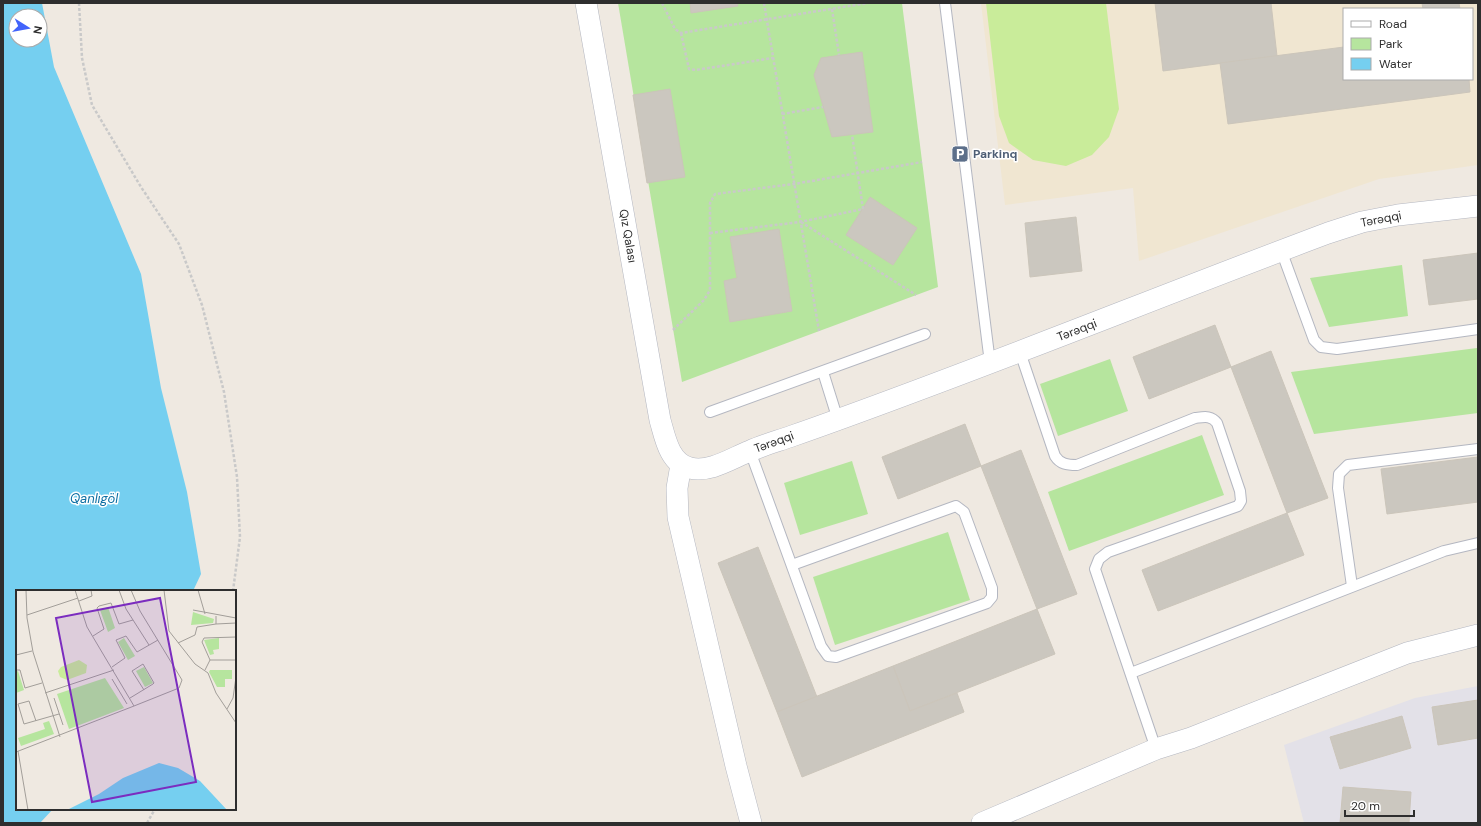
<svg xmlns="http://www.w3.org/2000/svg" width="1481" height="826" font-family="'DM Sans',sans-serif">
  <rect width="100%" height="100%" fill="#efe9e1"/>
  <polygon fill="#e3e1e8" points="1478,686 1478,823 1304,823 1284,745 1415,698"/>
  <path fill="#f0e6d1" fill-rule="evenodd" d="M981,3h497v162l-99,14 -240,82 -6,-73 -128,17zM1344,9h128v70h-128z"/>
  <g fill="#b6e59e">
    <polygon points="618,3 902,3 938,287 682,382"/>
    <polygon points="1402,265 1408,316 1329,327 1310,278"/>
    <polygon points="1477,348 1478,413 1314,434 1291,372"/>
    <polygon points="1110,359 1128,411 1058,436 1040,384"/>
    <polygon points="1202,435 1224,495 1069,551 1048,492"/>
    <polygon points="852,461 868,514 800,535 784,483"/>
    <polygon points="948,532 970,600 835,645 813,577"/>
  </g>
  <polygon fill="#c9ec9a" points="986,3 1106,3 1119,109 1109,137 1092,155 1066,166 1033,160 1009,143 999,116"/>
  <path fill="#75cff0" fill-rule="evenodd" d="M3,3h39l12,64 87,207 20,114 26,104 14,82 -8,17h-176v218h36l-13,14h-37zM16,16h24v24h-24z"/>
  <g fill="#cbc7bf" stroke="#cbc5ba">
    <polygon points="690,3 737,3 738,6 691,13"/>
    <polygon points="1155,3 1271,3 1277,56 1163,71"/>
    <polygon points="1422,3 1459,3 1460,9 1423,9"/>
    <polygon points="1344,47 1344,79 1469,79 1470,92 1228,124 1220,63"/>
    <polygon points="862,52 873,132 832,137 814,75 821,58"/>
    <polygon points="670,89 685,177 647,183 633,95"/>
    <polygon points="870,197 917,228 893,265 846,235"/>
    <polygon points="1076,217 1082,271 1030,277 1025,223"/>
    <polygon points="779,229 792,311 730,322 724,281 737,278 730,237"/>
    <polygon points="1478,253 1478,299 1429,305 1423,260"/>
    <polygon points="1215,325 1231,367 1149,399 1133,357"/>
    <polygon points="1271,351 1328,498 1287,513 1231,367"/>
    <polygon points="965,424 981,466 898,499 882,457"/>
    <polygon points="1021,450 1077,594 1037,609 981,466"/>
    <polygon points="1478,457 1478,502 1387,514 1381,469"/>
    <polygon points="1287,513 1304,555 1158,611 1142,570"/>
    <polygon points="758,547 817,697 777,712 718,563"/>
    <polygon points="1037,609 1055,654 910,711 893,666"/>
    <polygon points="893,666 910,711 957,693 964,712 802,777 777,712"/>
    <polygon points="1478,700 1478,738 1438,745 1432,707"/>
    <polygon points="1402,716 1411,748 1340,769 1330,737"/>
    <polygon points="1343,787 1411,792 1409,823 1340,823"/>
  </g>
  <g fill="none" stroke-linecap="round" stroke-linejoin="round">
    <g stroke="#b4b7c1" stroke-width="12">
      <g id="lane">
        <polyline points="945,3 990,363"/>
        <polyline points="1281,250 1314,340 1321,347 1337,349 1478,329"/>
        <path d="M1020,352l35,104c5,8 12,9 22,9l118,-47c9,-1 16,-3 22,5l23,68 1,10 -3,5 -130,46 -9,7 -4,10 61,180"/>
        <polyline points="823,372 838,420"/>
        <polyline points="710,412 925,334"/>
        <polyline points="750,451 821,646 828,656 836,657 987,603 992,597 992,588 964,512 956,506 792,565"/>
        <polyline points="1352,586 1338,488 1339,474 1348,465 1478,449"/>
        <polyline points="1131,673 1444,551 1478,543"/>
      </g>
    </g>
    <g stroke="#b4b7c1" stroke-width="22">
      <g id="street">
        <path d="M586,3l74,417c5,17 9,43 30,48 20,5 42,-10 60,-17 13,-6 28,-10 42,-15 180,-63 357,-136 536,-203l34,-11 36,-7 80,-9"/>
        <polyline points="681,465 677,488 678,517 736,766 751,823"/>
        <polyline points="982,823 1156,749 1191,738 1407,653 1478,635"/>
      </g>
    </g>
    <g stroke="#c9c9c9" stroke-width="2.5" stroke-dasharray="3 2" stroke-linecap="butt">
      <polyline points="79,3 82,58 92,105 141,187 179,244 202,305 224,392 237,477 240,537 233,591"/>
      <polyline points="662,3 675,29 681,33 868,3"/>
      <polyline points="764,3 819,331"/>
      <polyline points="832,9 839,55"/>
      <polyline points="681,33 689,69 696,70 773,58"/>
      <polyline points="782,114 823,107"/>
      <polyline points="801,222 916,295"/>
      <polyline points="710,233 800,222 863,209 852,135"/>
      <polyline points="673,330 704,300 710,290 710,203 715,194 794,184 922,162"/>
      <polyline points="147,823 155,809"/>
    </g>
    <use href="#lane" stroke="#fff" stroke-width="10"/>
    <use href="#street" stroke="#fff" stroke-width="21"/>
  </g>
  <defs>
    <g id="parking-square" transform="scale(0.9)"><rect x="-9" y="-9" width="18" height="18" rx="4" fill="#5c6f8a" stroke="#fff"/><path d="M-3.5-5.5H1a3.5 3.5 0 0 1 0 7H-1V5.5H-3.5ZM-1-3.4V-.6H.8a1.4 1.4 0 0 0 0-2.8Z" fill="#fff"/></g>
  </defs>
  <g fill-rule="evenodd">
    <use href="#parking-square" x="960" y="154"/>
  </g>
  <g text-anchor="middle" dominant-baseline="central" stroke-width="3" stroke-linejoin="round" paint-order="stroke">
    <g font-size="12" font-weight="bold" fill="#4e5e75" stroke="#fff" text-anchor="start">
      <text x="973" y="154">Parkinq</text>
    </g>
    <g font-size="12" fill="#2e2e2e" stroke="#fff">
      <text transform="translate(1381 219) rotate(-11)">Tərəqqi</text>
      <text transform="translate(628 236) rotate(80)">Qız Qalası</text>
      <text transform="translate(1077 330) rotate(-21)">Tərəqqi</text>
      <text transform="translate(774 442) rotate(-20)">Tərəqqi</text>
    </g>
    <g font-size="13" font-style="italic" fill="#0d6fa3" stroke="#fff">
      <text x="94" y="498">Qanlıgöl</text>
    </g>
  </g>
  <g transform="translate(16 590)">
    <rect width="220" height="220" fill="#efe9e1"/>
    <path d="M92,17l7,21 -7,4 -8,-22zM177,22l21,7 -1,4 -22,2zM108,48l11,18 -7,4 -10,-18zM203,48v11l-6,1 1,4 -4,1 -6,-15zM128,77l9,16 -8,4 -9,-16zM194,80h22v9h-7v8h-8l-8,-15zM2,81l6,19 -8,3v-21zM89,88l19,30 -55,21 -12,-35zM33,131l5,13 -33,12 -3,-8 27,-9 -2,-6z" fill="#b6e59e"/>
    <path d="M63,70l8,5 -1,8 -19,7 -7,-3 -2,-6 3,-4z" fill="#c9ec9a"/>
    <path d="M143,173l19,5 22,13 27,29h-160l32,-16 24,-16z" fill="#75cff0"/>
    <path fill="none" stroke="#a29e99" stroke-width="1" d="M10,0l1,28 6,34 27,85M59,0l12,37 47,79M103,0l7,19 23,36M115,0l9,21 42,69 -3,8 -45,18M148,0l5,41 26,33 13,9 8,20 20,30M182,0l7,24M63,11l13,-5 -1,-6M177,20l43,8M11,25l51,-17M200,26v8l20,-1M77,46l11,-7 -7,-21 2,-2 12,-3 8,21 14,-4M162,53l17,-8 2,-8 19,-3M0,65l16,-4M194,70l-8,-18 2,-4 32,-1M96,77l13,-9 -9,-18 10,-4 11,16 21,-12M0,80h4l5,18 17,-5M189,80l5,-10h26M96,89l15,25M29,103l69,-23M38,108l9,27M114,108l23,-14 1,-1 -11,-19 -11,7 12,19M211,119l6,-11 3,-21M20,131l-7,-20 -11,3 6,20 35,-10M2,161l10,59M0,162l118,-46"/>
    <path fill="#7b2cbf" fill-opacity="0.15" stroke="#7b2cbf" stroke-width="2" d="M144,8l36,184 -104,20 -36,-184z"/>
    <rect width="220" height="220" fill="none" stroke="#2e2e2e" stroke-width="2"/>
  </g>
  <rect width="1481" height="826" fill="none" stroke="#2e2e2e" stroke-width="8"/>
  <rect x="1343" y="8" width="130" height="72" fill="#ffffff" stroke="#ababab"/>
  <rect x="1351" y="21" width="20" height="6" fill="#ffffff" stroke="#ababab"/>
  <text x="1379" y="28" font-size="12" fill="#2e2e2e">Road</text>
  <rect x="1351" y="38" width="20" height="12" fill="#b6e59e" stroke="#ababab"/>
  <text x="1379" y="48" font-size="12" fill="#2e2e2e">Park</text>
  <rect x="1351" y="58" width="20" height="12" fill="#75cff0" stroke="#ababab"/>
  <text x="1379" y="68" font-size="12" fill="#2e2e2e">Water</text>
  <g transform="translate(28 28) rotate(101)"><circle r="19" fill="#ffffff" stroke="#ababab"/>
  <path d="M0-3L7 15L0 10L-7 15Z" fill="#4264fb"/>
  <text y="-6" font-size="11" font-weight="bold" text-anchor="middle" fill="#2e2e2e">N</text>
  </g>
  <path d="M1345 810v6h69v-6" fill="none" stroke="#2e2e2e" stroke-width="2"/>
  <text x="1351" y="810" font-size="12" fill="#2e2e2e" stroke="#ffffff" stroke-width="3" paint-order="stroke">20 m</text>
</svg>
